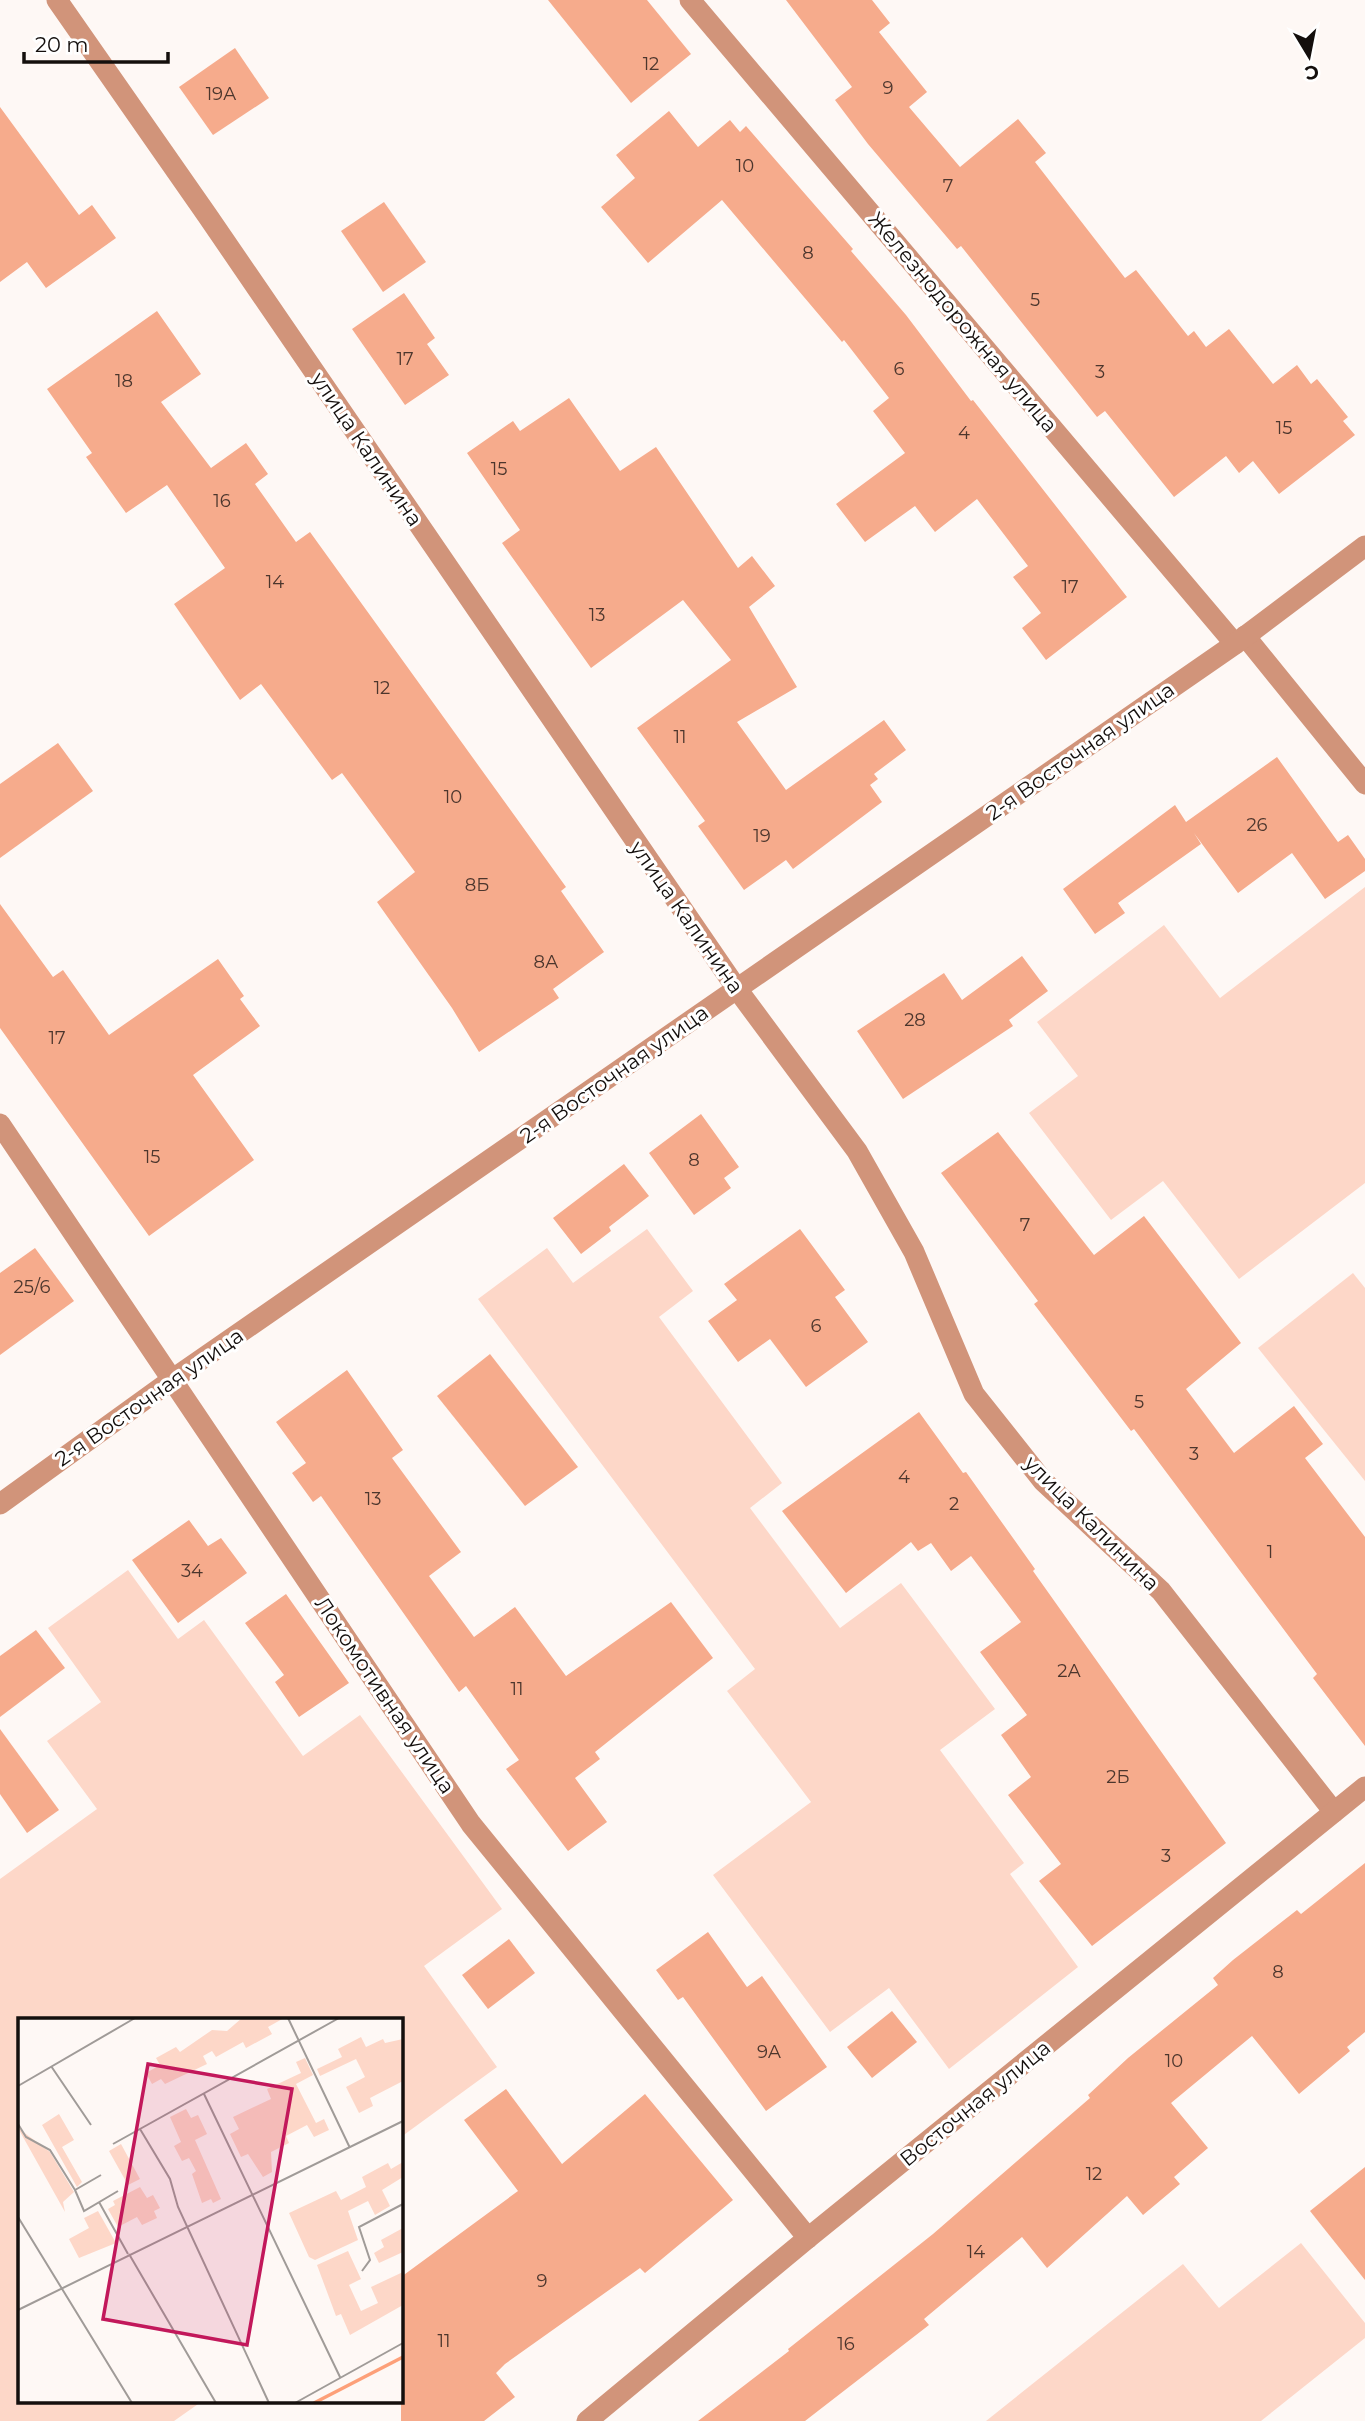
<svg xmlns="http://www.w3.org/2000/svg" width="1365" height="2421" font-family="Montserrat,sans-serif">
  <rect width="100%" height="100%" fill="#fef8f5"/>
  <g fill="#fdd7c8">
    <polygon points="1365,887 1365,1183 1239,1279 1163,1181 1111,1220 1029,1113 1078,1076 1037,1022 1164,925 1220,998"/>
    <polygon points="647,1229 693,1291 659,1317 782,1483 750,1508 840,1628 901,1583 995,1709 940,1750 1024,1863 1010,1874 1078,1967 949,2069 889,1988 830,2032 713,1875 811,1802 727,1691 755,1669 478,1299 547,1248 573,1283"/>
    <polygon points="1353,1273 1365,1288 1365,1481 1258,1348"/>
    <polygon points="128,1570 178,1639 204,1620 303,1756 360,1715 502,1909 424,1966 497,2067 401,2137 401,2020 19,2020 19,2402 201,2402 174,2421 0,2421 0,1879 97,1809 47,1741 101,1702 48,1628"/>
    <polygon points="1301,2243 1365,2323 1365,2338 1261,2421 986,2421 1183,2264 1219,2308"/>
  </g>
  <g fill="#f6ab8c">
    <polygon points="548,0 647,0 691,54 631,103"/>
    <polygon points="786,0 872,0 890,23 879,32 927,92 909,107 960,167 1018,119 1046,153 1035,162 1125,278 1136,270 1188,336 1194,331 1206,347 1229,329 1273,384 1297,365 1311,384 1317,379 1348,417 1343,421 1355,435 1279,494 1253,461 1239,473 1226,456 1174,497 1105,411 1097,417 961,246 957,249 868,144 835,100 852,87"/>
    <polygon points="235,48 269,98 213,135 179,87"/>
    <polygon points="0,107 79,215 92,205 116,238 46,288 27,262 0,282"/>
    <polygon points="669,111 698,147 730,120 740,132 746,126 853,249 851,251 906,315 971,401 973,400 1127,597 1046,660 1022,628 1041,613 1013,577 1028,566 977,499 935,532 915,506 865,542 836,504 905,453 873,411 889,398 844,340 842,342 722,200 648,263 601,207 635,178 616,155"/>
    <polygon points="384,202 426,262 383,292 341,231"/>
    <polygon points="404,293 435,338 427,344 449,375 405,405 352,329"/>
    <polygon points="157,311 201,374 161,402 211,468 246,443 268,474 255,484 296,542 310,532 566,887 561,891 604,952 553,989 559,998 479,1052 452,1008 377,902 415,872 342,773 332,780 261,684 240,700 174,604 225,568 167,485 126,513 86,457 92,453 47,389"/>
    <polygon points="569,398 620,471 656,447 738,568 752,556 775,586 749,607 797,687 737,722 786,790 884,720 906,750 874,774 878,779 870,785 882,802 793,869 786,860 744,890 698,826 705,821 637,728 731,660 683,600 591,668 502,543 520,530 467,453 513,421 520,431"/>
    <polygon points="58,743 93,791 0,858 0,784"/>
    <polygon points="1277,757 1338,842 1348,835 1365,859 1365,871 1325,899 1292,853 1238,893 1194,833 1201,844 1118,903 1125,913 1095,934 1063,889 1175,805 1186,822"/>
    <polygon points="0,904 53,977 63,970 109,1035 218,959 244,996 240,999 260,1026 193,1075 254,1160 149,1236 0,1028"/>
    <polygon points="1022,956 1048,991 1009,1020 1013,1026 903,1099 857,1031 944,973 962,1000"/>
    <polygon points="701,1114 739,1167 724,1178 731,1188 694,1215 649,1153"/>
    <polygon points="998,1132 1094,1255 1144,1216 1241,1343 1186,1389 1234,1453 1294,1406 1323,1444 1305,1458 1365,1537 1365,1746 1313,1678 1317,1674 1134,1429 1131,1431 1034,1304 1038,1301 941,1173"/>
    <polygon points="624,1164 649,1196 609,1227 611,1231 581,1254 553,1218"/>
    <polygon points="800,1229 845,1290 835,1297 868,1342 806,1387 770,1339 738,1362 708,1321 737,1300 724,1284"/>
    <polygon points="35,1248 74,1301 0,1355 0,1273"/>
    <polygon points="490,1354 578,1467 525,1506 437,1396"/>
    <polygon points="347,1370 403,1450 392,1458 461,1552 429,1576 474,1637 515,1607 566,1676 671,1602 713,1658 595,1752 600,1759 575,1778 607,1822 568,1851 506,1769 519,1760 466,1686 459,1692 321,1496 313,1502 292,1473 306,1463 276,1422"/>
    <polygon points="919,1412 963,1473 966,1472 1035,1569 1033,1571 1226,1843 1092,1946 1039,1881 1061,1864 1008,1795 1031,1777 1001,1735 1027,1715 980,1652 1021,1622 971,1556 951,1571 931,1543 918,1551 911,1542 846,1593 782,1511"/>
    <polygon points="189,1520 208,1546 221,1538 247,1573 178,1623 132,1560"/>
    <polygon points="286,1594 349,1683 299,1717 275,1682 284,1675 245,1623"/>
    <polygon points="36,1630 65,1668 0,1717 0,1656"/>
    <polygon points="0,1729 59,1810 27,1833 0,1794"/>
    <polygon points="1365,1863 1365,2032 1347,2047 1350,2051 1299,2094 1252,2036 1171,2103 1208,2148 1174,2177 1180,2184 1143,2215 1127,2196 1047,2268 1022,2237 924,2319 929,2325 805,2421 698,2421 789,2351 788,2349 933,2234 1090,2098 1088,2095 1128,2058 1218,1985 1213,1978 1233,1960 1297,1910 1301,1914"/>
    <polygon points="708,1932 747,1987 762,1976 827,2067 766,2111 683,1997 678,2000 656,1970"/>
    <polygon points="509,1939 535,1973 488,2009 462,1975"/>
    <polygon points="892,2011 917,2042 872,2078 847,2047"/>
    <polygon points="506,2089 562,2164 645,2094 733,2200 645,2273 640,2268 505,2364 496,2373 515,2397 484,2421 401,2421 401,2277 518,2191 464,2120"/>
    <polygon points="1365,2167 1365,2280 1310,2211"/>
  </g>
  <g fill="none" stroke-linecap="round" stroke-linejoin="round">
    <polyline stroke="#d1947a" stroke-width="21" points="1245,636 1365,784"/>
    <g stroke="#d1947a" stroke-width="21">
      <polyline points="57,0 207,215 737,989 857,1151 914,1252 974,1394 1043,1481 1161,1591 1334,1812"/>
      <polyline points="690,0 1235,644"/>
      <polyline points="0,1124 471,1824 808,2238"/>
      <polyline points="0,1504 173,1379 1235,644 1365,546"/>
      <polyline points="587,2421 808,2238 1365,1787"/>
    </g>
  </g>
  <g text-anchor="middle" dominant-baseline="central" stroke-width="6" stroke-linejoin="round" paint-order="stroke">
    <g font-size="18" fill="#4c362d">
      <text x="651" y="64">12</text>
      <text x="888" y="88">9</text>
      <text x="221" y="94">19А</text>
      <text x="745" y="166">10</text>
      <text x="948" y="186">7</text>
      <text x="808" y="253">8</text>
      <text x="1035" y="300">5</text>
      <text x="405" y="359">17</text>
      <text x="899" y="369">6</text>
      <text x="1100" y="372">3</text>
      <text x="124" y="381">18</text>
      <text x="1284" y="428">15</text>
      <text x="964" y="433">4</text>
      <text x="499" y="469">15</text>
      <text x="222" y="501">16</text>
      <text x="275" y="582">14</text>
      <text x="1070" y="587">17</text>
      <text x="597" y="615">13</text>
      <text x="382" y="688">12</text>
      <text x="680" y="737">11</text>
      <text x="453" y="797">10</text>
      <text x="1257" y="825">26</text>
      <text x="762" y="836">19</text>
      <text x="477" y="885">8Б</text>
      <text x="546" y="962">8А</text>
      <text x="915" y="1020">28</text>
      <text x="57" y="1038">17</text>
      <text x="152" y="1157">15</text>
      <text x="694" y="1160">8</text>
      <text x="1025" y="1225">7</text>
      <text x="32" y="1287">25/6</text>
      <text x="816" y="1326">6</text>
      <text x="1139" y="1402">5</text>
      <text x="1194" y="1454">3</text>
      <text x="904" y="1477">4</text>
      <text x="373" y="1499">13</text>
      <text x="954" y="1504">2</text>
      <text x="1270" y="1552">1</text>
      <text x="192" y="1571">34</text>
      <text x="1069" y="1671">2А</text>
      <text x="517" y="1689">11</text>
      <text x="1118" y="1777">2Б</text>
      <text x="1166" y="1856">3</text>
      <text x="1278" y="1972">8</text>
      <text x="769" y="2052">9А</text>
      <text x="1174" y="2061">10</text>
      <text x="1094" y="2174">12</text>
      <text x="976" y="2252">14</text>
      <text x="542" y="2281">9</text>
      <text x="444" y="2341">11</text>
      <text x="846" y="2344">16</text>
    </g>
    <g font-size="21" fill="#140f0d" stroke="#fff">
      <text transform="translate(963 322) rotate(50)">Железнодорожная улица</text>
      <text transform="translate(367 449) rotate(56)">улица Калинина</text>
      <text transform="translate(1080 751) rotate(-35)">2-я Восточная улица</text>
      <text transform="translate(687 917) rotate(55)">улица Калинина</text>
      <text transform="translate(614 1074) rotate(-35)">2-я Восточная улица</text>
      <text transform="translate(149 1397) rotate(-35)">2-я Восточная улица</text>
      <text transform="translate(1092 1523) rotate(45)">улица Калинина</text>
      <text transform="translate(385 1695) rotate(56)">Локомотивная улица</text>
      <text transform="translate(975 2103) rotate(-39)">Восточная улица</text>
    </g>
  </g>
  <g transform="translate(18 2018)">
    <rect width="385" height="385" fill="#fef8f5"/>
    <path d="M224,0h42l-16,9 4,7 -26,14 -3,-6 -27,15 -4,-6 -9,5 4,8 -42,20 -4,-5 -9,5 -6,-11 14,-8 -4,-7 20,-11 4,5 32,-22 15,1zM343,19l5,10 17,-8 2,4 18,-4v42l-33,17 3,8 -14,7 -13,-26 19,-10 -9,-18 -36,17 -3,-7 25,-12 -4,-8zM287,40l8,17 -17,9 20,39 8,-4 5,11 -15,7 -7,-12 -21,11 3,7 -18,9 1,20 -9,5 -15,-23 -7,3 -11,-23 9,-5 -6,-12 38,-18 -4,-10 34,-16 -5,-11zM168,91l5,9 7,-3 9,19 -12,6 26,59 -8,4 -2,-4 -9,4 -10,-29 4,-3 -7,-13 -7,3 -8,-15 7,-4 -11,-25zM41,96l15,26 -12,7 20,35 -5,5 -35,-62zM0,110l32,24 24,40 -11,10 2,10zM103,126l19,35 -12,6 -19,-34zM385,144v15l-21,13 8,16 -15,9 -7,-14 -20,10 10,29 -43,20 -6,-3 -20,-44 47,-22 5,9 25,-13 -4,-10 26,-14 3,6zM122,169l7,11 6,-3 7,13 -6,3 3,7 -15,7 -5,-8 -19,10 -10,-18 7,-4 -2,-4zM80,193l18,32 -37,15 -10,-19 20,-11 -5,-10zM385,210v24l-24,11 -5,-10 10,-6 -3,-7zM330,233l13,28 -12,6 12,26 17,-8 -7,-16 32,-15v33l-53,30 -9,-21 -5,2 -19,-51z" fill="#fdd7c8"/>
    <path fill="none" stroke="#fda079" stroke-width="3.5" d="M296,385l89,-46"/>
    <path fill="none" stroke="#a09b98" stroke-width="2" d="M270,0l62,130M33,48l40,59M0,68l117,-68M186,76l136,283M0,106l8,13 24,13 25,40 26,-15M122,111l30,50 8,28 91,196M95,126l226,-126M57,172l9,21 34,-20M81,184l29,52M0,199l114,186M111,236l87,149M344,253l8,-11 -11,-33 44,-23M0,292l385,-189M277,385l108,-60"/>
    <path fill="#c2185b" fill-opacity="0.15" stroke="#c2185b" stroke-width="3.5" d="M130,46l144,25 -45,256 -144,-26z"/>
    <rect width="385" height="385" fill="none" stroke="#140f0d" stroke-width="3.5"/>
  </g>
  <g transform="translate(1309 56) rotate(170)" stroke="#ffffff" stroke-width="5" paint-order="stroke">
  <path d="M0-5L12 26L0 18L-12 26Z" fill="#140f0d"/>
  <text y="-10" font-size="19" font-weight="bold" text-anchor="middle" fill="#140f0d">С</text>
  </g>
  <path d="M24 52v10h144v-10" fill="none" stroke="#140f0d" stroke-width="3.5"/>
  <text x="35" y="52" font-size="21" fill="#140f0d" stroke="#ffffff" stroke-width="5" paint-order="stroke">20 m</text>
</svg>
